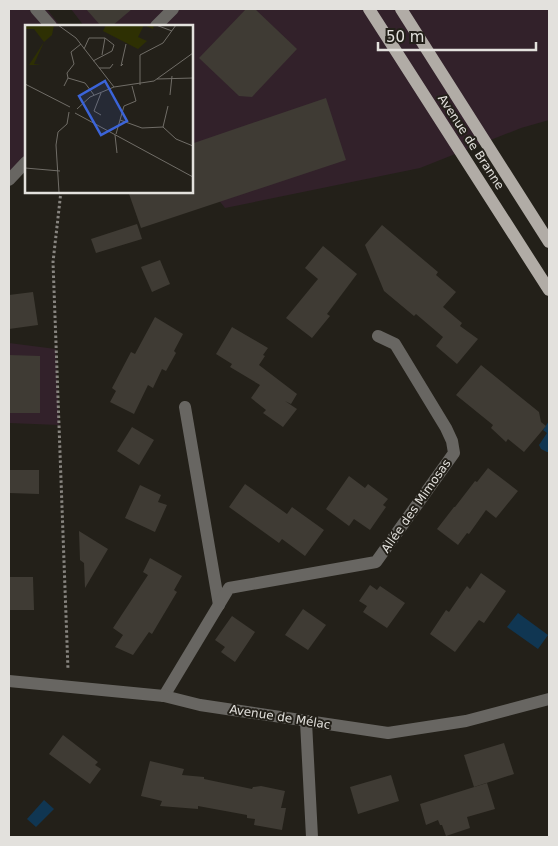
<svg xmlns="http://www.w3.org/2000/svg" width="558" height="846" font-family="'DejaVu Sans',sans-serif">
  <rect width="100%" height="100%" fill="#232019"/>
  <g fill="#32212a">
    <polygon points="9,9 47,9 60,26 26,26 26,161 9,178"/>
    <polygon points="71,9 549,9 549,120 521,128 420,168 225,208 191,165 191,26 84,26"/>
    <polygon points="9,343 56,349 59,425 9,423"/>
  </g>
  <g fill="#103652">
    <polygon points="549,421 549,452 547,452 541,449 539,445 547,433 543,430"/>
    <polygon points="518,613 548,635 538,649 507,627"/>
    <polygon points="44,800 54,809 36,827 27,819"/>
  </g>
  <g fill="#3f3b34">
    <polygon points="86,9 132,9 112,26 101,26"/>
    <polygon points="246,9 255,9 297,49 252,97 239,96 199,58"/>
    <polygon points="326,98 346,160 141,228 128,191 191,191 191,144"/>
    <polygon points="137,224 142,239 96,253 91,239"/>
    <polygon points="382,225 438,272 436,275 456,292 443,307 462,323 460,326 478,339 457,364 436,346 443,337 416,314 414,316 384,291 365,245"/>
    <polygon points="323,246 357,274 327,314 330,316 312,338 286,318 318,279 305,268"/>
    <polygon points="160,260 170,284 152,292 141,267"/>
    <polygon points="33,292 38,325 9,329 9,295"/>
    <polygon points="155,317 183,334 174,351 176,353 166,371 162,369 153,388 148,385 134,414 110,402 116,391 112,388 131,352 135,354"/>
    <polygon points="232,327 268,348 263,355 265,356 259,365 297,394 291,404 285,401 297,409 283,427 263,413 266,410 251,398 260,385 230,367 232,364 216,354"/>
    <polygon points="9,355 40,356 40,413 9,413"/>
    <polygon points="481,365 539,412 541,422 546,426 524,452 508,439 506,442 491,428 493,425 456,395"/>
    <polygon points="132,427 154,440 139,465 117,451"/>
    <polygon points="488,468 518,491 496,518 486,510 469,534 467,533 458,545 437,529 454,507 455,507 475,481 477,482"/>
    <polygon points="9,470 39,470 39,494 9,493"/>
    <polygon points="349,476 365,488 368,484 388,499 383,505 386,507 370,530 354,519 349,526 326,509"/>
    <polygon points="245,484 287,514 292,507 324,530 305,556 282,539 279,543 229,507"/>
    <polygon points="140,485 161,495 158,502 167,505 155,532 125,518"/>
    <polygon points="79,531 108,549 85,588 84,563 80,560"/>
    <polygon points="150,558 182,576 174,590 177,592 152,634 149,632 133,655 115,647 123,635 113,628 148,575 143,572"/>
    <polygon points="481,573 506,591 484,623 479,620 455,652 430,634 446,610 449,612 467,586 470,589"/>
    <polygon points="9,577 33,577 34,610 9,610"/>
    <polygon points="370,585 377,590 380,586 405,603 387,628 363,612 367,606 359,601"/>
    <polygon points="303,609 326,625 308,650 285,635"/>
    <polygon points="232,616 255,632 235,662 221,652 225,647 215,640"/>
    <polygon points="63,735 98,762 95,765 101,769 90,784 49,754"/>
    <polygon points="504,743 514,774 474,787 464,755"/>
    <polygon points="150,761 184,769 182,775 204,777 204,779 252,789 253,787 261,786 285,791 281,808 286,808 282,830 254,825 255,819 247,818 247,815 198,806 198,809 160,806 162,801 141,796"/>
    <polygon points="391,775 399,801 358,814 350,787"/>
    <polygon points="487,783 495,809 467,817 470,828 446,836 442,825 440,825 438,820 426,825 420,804"/>
  </g>
  <g fill="none" stroke-linecap="round" stroke-linejoin="round">
    <polyline stroke="#888580" stroke-width="3" stroke-dasharray="2.5 2.5" stroke-linecap="butt" points="61,191 53,262 68,670"/>
    <g stroke="#686662" stroke-width="12">
      <polyline points="36,9 51,26"/>
      <polyline points="185,407 219,605"/>
      <polyline points="164,696 229,588 376,562 454,453 452,441 446,428 395,344 378,336"/>
      <polyline points="306,722 312,837"/>
    </g>
    <g stroke="#686662" stroke-width="12">
      <polyline points="156,26 173,9"/>
      <polyline points="9,180 26,162"/>
      <polyline points="9,681 164,696 200,705 388,733 466,721 549,699"/>
    </g>
    <g stroke="#b1aca6" stroke-width="12">
      <polyline points="369,9 549,290"/>
      <polyline points="401,9 549,242"/>
    </g>
  </g>
  <g text-anchor="middle" dominant-baseline="central" stroke-width="4" stroke-linejoin="round" paint-order="stroke">
    <g font-size="12" fill="#e3e1dd" stroke="#232019">
      <text transform="translate(471 142) rotate(57)">Avenue de Branne</text>
      <text transform="translate(416 506) rotate(-55)">Allée des Mimosas</text>
      <text transform="translate(280 717) rotate(9)">Avenue de Mélac</text>
    </g>
  </g>
  <g transform="translate(25 25)">
    <rect width="168" height="168" fill="#232019"/>
    <path d="M0,0h29l-2,10 -8,7 -10,22 7,1h-12l15,-23 -10,-13h-9zM81,0h48l-1,4 -9,-4 -6,12 9,4 -9,8 -35,-18z" fill="#2e3003"/>
    <path fill="none" stroke="#706d67" stroke-width="1" d="M33,0l18,13 38,49M131,0l16,6M59,24l5,-11h16M68,36l19,-10 2,-6 -9,-7 -3,17M98,39l-2,2 5,-22M74,43h11l3,-4M43,53l17,5 9,12M132,54l36,-1M0,59l45,23M115,60v-30l23,-12 13,-18M39,61l4,-8 -1,-5 7,-9 -3,-12 10,-8M145,70l2,-19M52,84l13,-12 24,-10 40,-6 39,-28M50,88l118,64M76,90l-7,-4 7,-18M95,95l22,8 21,-1 5,-21M138,102l13,12 17,7M91,109l8,-28 12,-5 -4,-15M90,110l2,18M0,143l35,3M34,167l-3,-47 2,-13 9,-8 2,-12"/>
    <path fill="#3b64d9" fill-opacity="0.15" stroke="#3b64d9" stroke-width="2.5" d="M80,56l22,40 -26,14 -22,-39z"/>
    <rect width="168" height="168" fill="none" stroke="#e3e1dd" stroke-width="2.5"/>
  </g>
  <rect width="558" height="846" fill="none" stroke="#e3e1dd" stroke-width="20"/>
  <path d="M378 42v8h158v-8" fill="none" stroke="#e3e1dd" stroke-width="2.5"/>
  <text x="386" y="42" font-size="15" fill="#e3e1dd" stroke="#232019" stroke-width="4" paint-order="stroke">50 m</text>
</svg>
